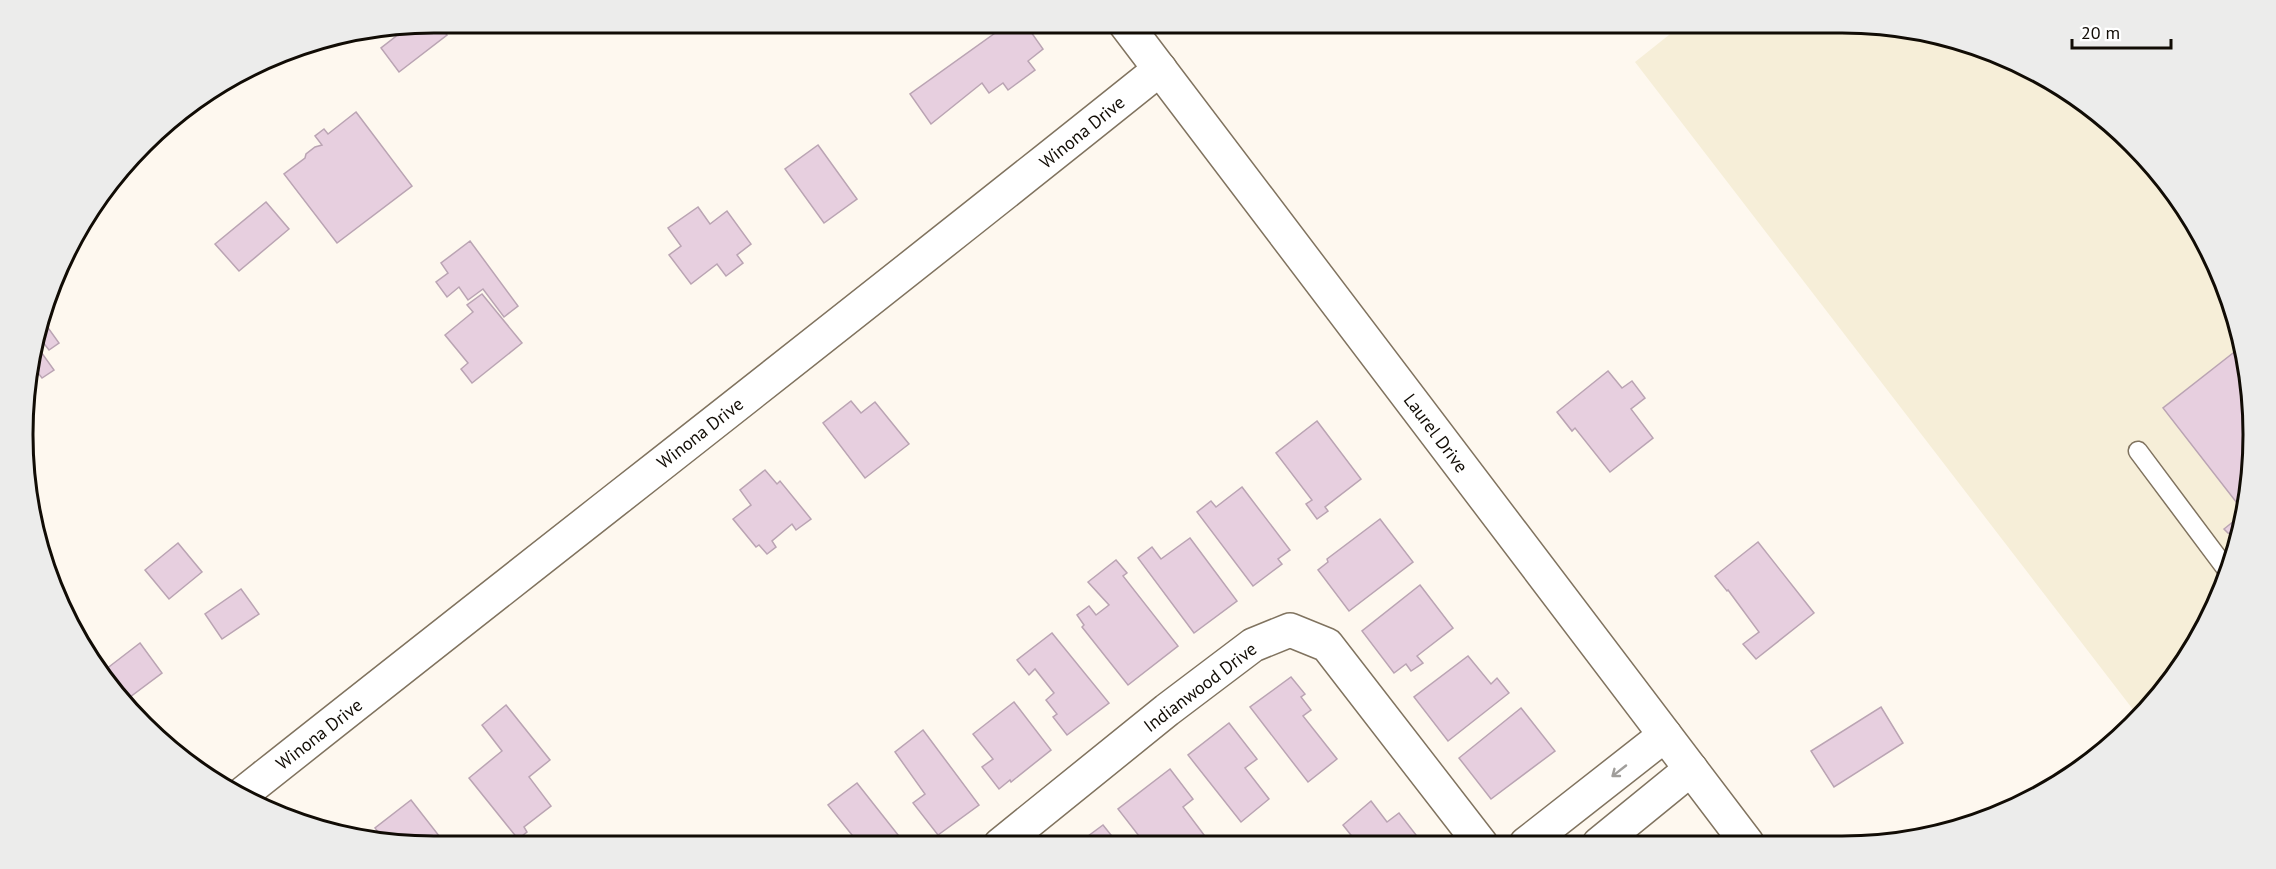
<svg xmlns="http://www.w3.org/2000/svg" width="2276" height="869" font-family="'PT Sans',sans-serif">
  <rect width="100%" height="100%" fill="#fef8ef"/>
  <polygon fill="#f6eed8" points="1841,22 1948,37 2024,65 2093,108 2151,163 2198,229 2232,302 2250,381 2253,462 2239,541 2184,663 2138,716 1635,62 1684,23"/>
  <g fill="#e7cfdf" stroke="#baa4b3" stroke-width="1.5">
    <polygon points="438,22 447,35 399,72 381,48 408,27"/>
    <polygon points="998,22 1024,22 1043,49 1028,61 1035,70 1008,90 1003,83 989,93 982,83 931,124 910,94 1002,28"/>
    <polygon points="356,112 412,186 337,243 284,174 305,158 306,154 315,147 322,145 315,136 324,129 328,134"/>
    <polygon points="818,145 857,199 824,223 785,169"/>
    <polygon points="266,202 289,229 239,271 215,244"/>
    <polygon points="698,207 710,224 727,211 751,244 737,255 743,263 726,276 717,264 691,284 669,255 681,246 668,228"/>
    <polygon points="470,241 518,306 504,317 483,289 468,300 459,287 447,297 436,282 448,273 441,263"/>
    <polygon points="482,294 522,343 472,383 461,369 468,363 445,335 473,312 467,305"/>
    <polygon points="41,318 59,343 49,350 42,341 36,345 54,370 42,378 35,369 28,374"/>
    <polygon points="2242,346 2250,381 2253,462 2244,512 2163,408"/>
    <polygon points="1608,371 1622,388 1632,381 1645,398 1631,409 1653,438 1610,472 1575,428 1572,431 1557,412"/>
    <polygon points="851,401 861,413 875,402 909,444 865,478 823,423"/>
    <polygon points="1317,421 1361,479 1325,507 1328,511 1317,519 1306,504 1312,500 1276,453"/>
    <polygon points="765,470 777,484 780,481 811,519 796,530 792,524 772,541 776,547 767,554 759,545 756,547 733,519 751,505 740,490"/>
    <polygon points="1242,487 1290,550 1278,559 1282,564 1253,586 1197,512 1211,501 1216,507"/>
    <polygon points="2244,513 2240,536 2228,533 2224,529"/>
    <polygon points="1380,519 1413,562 1349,611 1318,570 1328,562 1327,559"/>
    <polygon points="1190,538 1237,601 1194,633 1138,558 1152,547 1161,559"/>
    <polygon points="1758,542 1814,613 1756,659 1743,644 1759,632 1728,590 1727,591 1715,576"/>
    <polygon points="178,543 202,572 169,599 145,570"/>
    <polygon points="1116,560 1127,573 1123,576 1178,646 1128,685 1082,627 1084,625 1077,615 1089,606 1096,615 1109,605 1088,582"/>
    <polygon points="1420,585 1453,628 1417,656 1423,663 1411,671 1406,664 1394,673 1362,631"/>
    <polygon points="241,589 259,614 222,639 205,614"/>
    <polygon points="1052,633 1109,703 1067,735 1053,717 1057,714 1046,700 1054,693 1035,669 1029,675 1017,660"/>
    <polygon points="140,643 162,673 126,700 101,673"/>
    <polygon points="1468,656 1491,684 1497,678 1509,693 1448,741 1414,697"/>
    <polygon points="1291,677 1305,694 1301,697 1311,710 1303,716 1337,759 1308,782 1250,707"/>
    <polygon points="1014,702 1051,750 1011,782 1010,780 999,789 982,767 993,759 973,734"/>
    <polygon points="506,705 550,760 529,777 551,806 524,827 527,832 518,839 469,778 502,751 482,725"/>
    <polygon points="1881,707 1903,743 1834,787 1811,751"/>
    <polygon points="1521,708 1555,751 1491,799 1459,758"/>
    <polygon points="1229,723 1257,759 1245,768 1269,799 1241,822 1188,755"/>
    <polygon points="923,730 979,805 938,835 913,803 925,794 895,752"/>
    <polygon points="1170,769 1193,799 1183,807 1204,835 1192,845 1146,845 1118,809"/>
    <polygon points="857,783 906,845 860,845 828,805"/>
    <polygon points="411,800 447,846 384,840 375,828"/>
    <polygon points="1371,801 1387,822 1399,813 1423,844 1358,844 1343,825"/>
    <polygon points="1103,825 1119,845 1076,845"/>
  </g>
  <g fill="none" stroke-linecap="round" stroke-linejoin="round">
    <g stroke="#80735f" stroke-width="21">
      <polyline id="service" points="2138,451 2227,570"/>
    </g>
    <g stroke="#80735f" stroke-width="36">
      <g id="minor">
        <path d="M240,796c306,-243 615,-482 920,-727"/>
        <polyline points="1526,844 1665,735"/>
        <polyline points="1599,844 1691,769"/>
        <polyline points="1000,845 1167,710 1253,645 1290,630 1327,645 1481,844"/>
      </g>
    </g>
    <g stroke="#80735f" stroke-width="36">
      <polyline id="tertiary" points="1124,22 1747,843"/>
    </g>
    <use href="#service" stroke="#fff" stroke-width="18"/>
    <use href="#minor" stroke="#fff" stroke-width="33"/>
    <use href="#tertiary" stroke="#fff" stroke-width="33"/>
  </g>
  <defs><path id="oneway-shaft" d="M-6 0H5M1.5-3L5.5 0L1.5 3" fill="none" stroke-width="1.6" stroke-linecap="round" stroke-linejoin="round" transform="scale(1.5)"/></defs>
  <use stroke="#a09e9b" href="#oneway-shaft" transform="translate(1619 771) rotate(142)"/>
  <g text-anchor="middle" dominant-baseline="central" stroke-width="4.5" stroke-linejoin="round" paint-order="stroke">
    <g font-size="18" fill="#110c05" stroke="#fff">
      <text transform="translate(1082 132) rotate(-39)">Winona Drive</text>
      <text transform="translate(700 433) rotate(-38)">Winona Drive</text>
      <text transform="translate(1436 433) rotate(53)">Laurel Drive</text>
      <text transform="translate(1200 687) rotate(-37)">Indianwood Drive</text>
      <text transform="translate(319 734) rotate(-38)">Winona Drive</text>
    </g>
  </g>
  <path d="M0 0H2276V869H0ZM434 33H1842A401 401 0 0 1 2243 434V435A401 401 0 0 1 1842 836H434A401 401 0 0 1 33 435V434A401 401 0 0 1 434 33Z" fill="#ececeb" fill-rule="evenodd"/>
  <path fill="none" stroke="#110c05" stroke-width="3" d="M434 33H1842A401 401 0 0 1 2243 434V435A401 401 0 0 1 1842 836H434A401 401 0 0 1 33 435V434A401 401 0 0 1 434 33Z"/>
  <path d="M2072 39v9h99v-9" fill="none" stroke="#110c05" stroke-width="3"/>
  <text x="2081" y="39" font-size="18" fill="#110c05" stroke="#ffffff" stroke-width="4.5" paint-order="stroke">20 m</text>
</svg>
